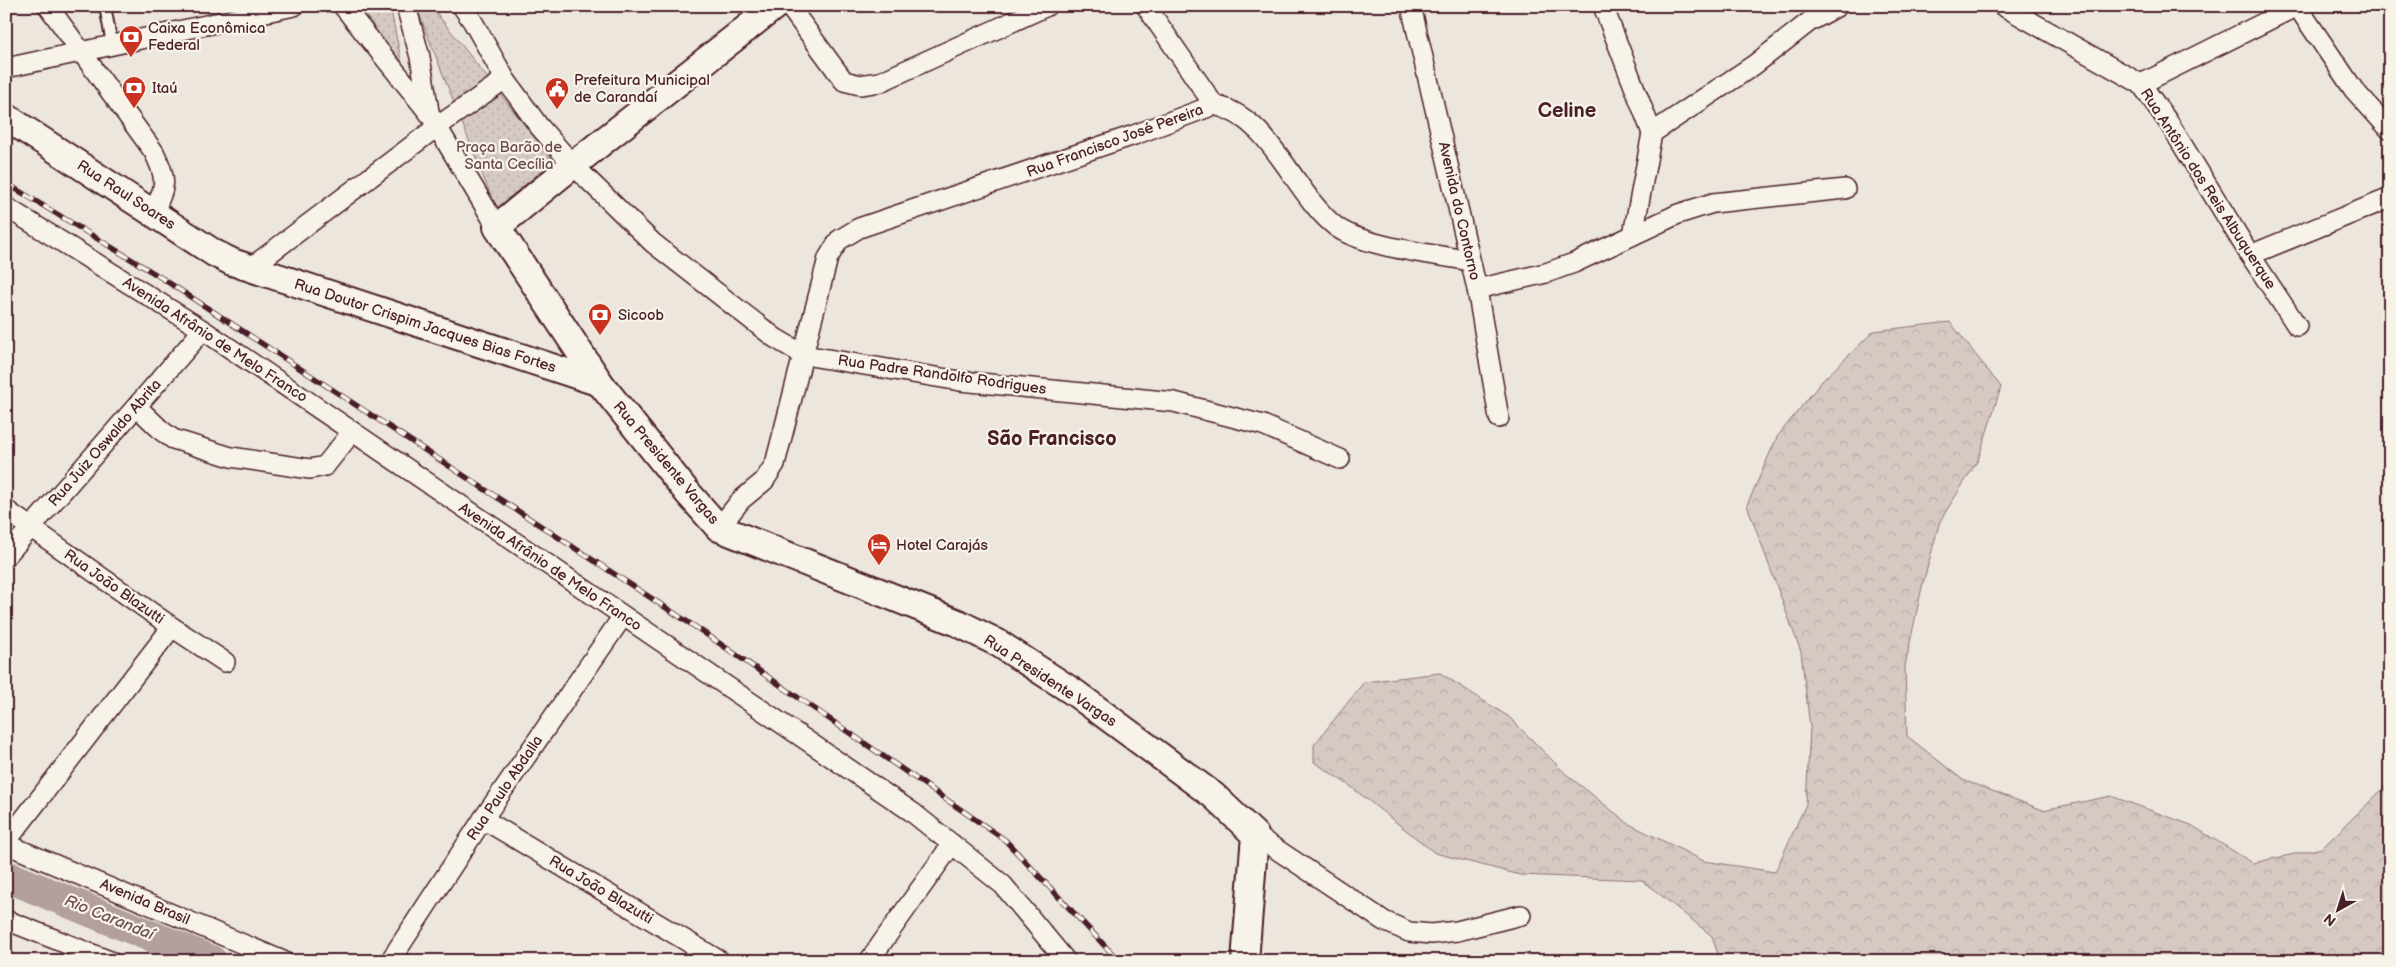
<svg xmlns="http://www.w3.org/2000/svg" width="2396" height="967" font-family="'Balsamiq Sans',sans-serif">
  <defs>
    <pattern id="forest-crowns" width="20" height="18" patternUnits="userSpaceOnUse" patternTransform="scale(1.25)"><rect width="20" height="18" fill="#d5c9c2"/><path d="M2 6a3 3 0 1 1 6 0M12 15a3 3 0 1 1 6 0" fill="none" stroke="#b8aca7"/></pattern>
    <pattern id="park-dots" width="8" height="8" patternUnits="userSpaceOnUse" patternTransform="scale(1.25)"><rect width="8" height="8" fill="#d5c9c2"/><path d="M2 2h.1M6 6h.1" fill="none" stroke="#b8aca7" stroke-width="1.8" stroke-linecap="round"/></pattern>
  </defs>
  <rect width="100%" height="100%" fill="#ece6dd"/>
  <filter id="ink" filterUnits="userSpaceOnUse"><feTurbulence type="fractalNoise" baseFrequency=".02" numOctaves="2"/><feDisplacementMap in="SourceGraphic" scale="10" xChannelSelector="R" yChannelSelector="G"/><feConvolveMatrix kernelMatrix="1 2 1 2 8 2 1 2 1" color-interpolation-filters="sRGB"/></filter>
  <g filter="url(#ink)">
    <polygon fill="url(#forest-crowns)" stroke="#907476" points="1950,322 2001,387 1978,460 1940,521 1922,587 1905,666 1907,736 1963,780 2043,810 2111,796 2191,825 2253,863 2322,848 2390,782 2390,961 1720,961 1712,936 1642,880 1520,875 1435,853 1350,786 1314,762 1314,745 1364,682 1440,673 1509,717 1566,774 1629,824 1704,861 1775,872 1806,804 1810,727 1801,652 1747,505 1777,437 1822,381 1874,331"/>
    <g fill="url(#park-dots)" stroke="#907476">
      <polygon points="368,6 390,6 403,69 361,8"/>
      <polygon points="416,6 431,6 553,161 496,209"/>
    </g>
    <g fill="none" stroke-linecap="round" stroke-linejoin="round">
      <polyline stroke="#b39f9d" stroke-width="32" points="6,876 211,961"/>
      <g stroke="#4a1f2b" stroke-width="14">
        <polyline id="lane" points="105,6 112,44"/>
      </g>
      <g stroke="#4a1f2b" stroke-width="22">
        <g id="street">
          <path d="M48,6l106,146c14,28 12,34 -1,61"/>
          <polyline points="343,6 429,113 497,227"/>
          <polyline points="406,6 420,57 429,111"/>
          <polyline points="462,6 473,22 505,79 538,125 573,165 653,243 775,338 804,355 960,381 1174,402 1263,425 1340,459"/>
          <polyline points="789,6 844,81 860,85 880,82 1047,6"/>
          <polyline points="1146,6 1214,105"/>
          <polyline points="1411,6 1477,289 1499,418"/>
          <polyline points="1603,6 1652,133"/>
          <polyline points="2003,6 2141,84 2169,123 2250,255 2297,326"/>
          <polyline points="2297,6 2354,90 2390,130"/>
          <polyline points="6,68 294,6"/>
          <polyline points="2141,84 2297,6"/>
          <polyline points="6,207 203,330 912,812 1003,885 1066,961"/>
          <polyline points="1633,235 1652,133 1754,65 1809,22 1838,6"/>
          <polyline points="2250,255 2390,198"/>
          <polyline points="249,269 438,126 505,79"/>
          <polyline points="1477,289 1546,273 1574,263 1678,214 1713,203 1845,189"/>
          <polyline points="137,407 162,431 173,439 231,457 310,469 325,466 352,432"/>
          <polyline points="6,510 172,627 225,662"/>
          <path d="M719,528l22,-28 23,-19 11,-17 53,-206 11,-18 20,-12 275,-93 80,-30c57,12 78,86 121,121 27,21 100,28 135,35"/>
          <polyline points="6,556 203,330"/>
          <polyline points="483,819 720,961"/>
          <polyline points="1255,835 1384,921 1409,932 1432,934 1457,931 1521,915"/>
          <polyline points="6,842 172,627"/>
          <polyline points="6,844 283,961"/>
          <polyline points="6,920 110,961"/>
          <polyline points="390,961 483,819 623,616"/>
          <polyline points="869,961 952,844"/>
        </g>
      </g>
      <g stroke="#4a1f2b" stroke-width="30">
        <g id="secondary">
          <polyline points="775,6 573,165 497,227 600,383 687,492 719,528 958,623 998,643 1075,693 1214,796 1255,835 1245,961"/>
          <polyline points="6,117 214,253 232,262 600,383"/>
        </g>
      </g>
      <use href="#lane" stroke="#f7f3e8" stroke-width="10"/>
      <use href="#street" stroke="#f7f3e8" stroke-width="19"/>
      <use href="#secondary" stroke="#f7f3e8" stroke-width="26"/>
      <g stroke="#4a1f2b" stroke-width="5.5">
        <polyline id="rail" points="6,183 157,275 703,632 1005,840 1119,961"/>
      </g>
      <use href="#rail" stroke="#f7f3e8" stroke-width="4" stroke-dasharray="11" stroke-linecap="butt"/>
    </g>
  </g>
  <defs>
    <g id="bank-pin" transform="scale(1.25)"><path d="M0 17L-7.5 6A9.5 9.5 0 1 1 7.5 6Z" fill="#c8321e" stroke="#f7f3e8"/><path d="M-6-4H6V4H-6ZM0-2.3a2.3 2.3 0 1 0 0 4.6a2.3 2.3 0 1 0 0-4.6Z" fill="#fff"/></g>
    <g id="civic-pin" transform="scale(1.25)"><path d="M0 17L-7.5 6A9.5 9.5 0 1 1 7.5 6Z" fill="#c8321e" stroke="#f7f3e8"/><path d="M-.6-6.5H3V-4.5H.6V-3L4-1V1h2V6H-6V1h2V-1L-.6-3ZM-1.2 2.5V6h2.4V2.5Z" fill="#fff"/></g>
    <g id="hotel-pin" transform="scale(1.25)"><path d="M0 17L-7.5 6A9.5 9.5 0 1 1 7.5 6Z" fill="#c8321e" stroke="#f7f3e8"/><path d="M-6-4.5h1.5V1H6V5H4.5V3h-9V5H-6ZM-4 0a1.8 1.8 0 1 1 3.6 0ZM.5 0V-2.5h3Q6-2.5 6 0Z" fill="#fff"/></g>
  </defs>
  <g fill-rule="evenodd">
    <use href="#bank-pin" x="131" y="37"/>
    <use href="#bank-pin" x="134" y="88"/>
    <use href="#civic-pin" x="557" y="89"/>
    <use href="#bank-pin" x="600" y="315"/>
    <use href="#hotel-pin" x="879" y="545"/>
  </g>
  <g text-anchor="middle" dominant-baseline="central" stroke-width="4.5" stroke-linejoin="round" paint-order="stroke">
    <g font-size="15" fill="#4a1f2b" stroke="#f7f3e8" text-anchor="start">
      <text x="148" y="28">Caixa Econômica<tspan x="148" dy="17">Federal</tspan></text>
      <text x="574" y="80">Prefeitura Municipal<tspan x="574" dy="17">de Carandaí</tspan></text>
      <text x="152" y="88">Itaú</text>
      <text x="618" y="315">Sicoob</text>
      <text x="896" y="545">Hotel Carajás</text>
    </g>
    <g font-size="15" fill="#4a1f2b" stroke="#f7f3e8">
      <text transform="translate(1115 141) rotate(-20)">Rua Francisco José Pereira</text>
      <text transform="translate(2208 189) rotate(57)">Rua Antônio dos Reis Albuquerque</text>
      <text transform="translate(126 195) rotate(33)">Rua Raul Soares</text>
      <text transform="translate(1459 211) rotate(77)">Avenida do Contorno</text>
      <text transform="translate(425 326) rotate(18)">Rua Doutor Crispim Jacques Bias Fortes</text>
      <text transform="translate(215 340) rotate(33)">Avenida Afrânio de Melo Franco</text>
      <text transform="translate(942 375) rotate(8)">Rua Padre Randolfo Rodrigues</text>
      <text transform="translate(105 443) rotate(-49)">Rua Juiz Oswaldo Abrita</text>
      <text transform="translate(666 463) rotate(50)">Rua Presidente Vargas</text>
      <text transform="translate(550 567) rotate(34)">Avenida Afrânio de Melo Franco</text>
      <text transform="translate(114 587) rotate(35)">Rua João Blazutti</text>
      <text transform="translate(1050 681) rotate(33)">Rua Presidente Vargas</text>
      <text transform="translate(505 788) rotate(-56)">Rua Paulo Abdalla</text>
      <text transform="translate(601 890) rotate(31)">Rua João Blazutti</text>
      <text transform="translate(145 902) rotate(23)">Avenida Brasil</text>
    </g>
    <g font-size="15" fill="#6d4a51" stroke="#f7f3e8">
      <text x="509" y="147">Praça Barão de<tspan x="509" dy="17">Santa Cecília</tspan></text>
    </g>
    <g font-size="16" font-style="italic" fill="#6f4c53" stroke="#f7f3e8">
      <text transform="translate(109 918) rotate(22)">Rio Carandaí</text>
    </g>
    <g font-size="20" font-weight="bold" fill="#4a1f2b" stroke="#f7f3e8">
      <text x="1567" y="111">Celine</text>
      <text x="1052" y="439">São Francisco</text>
    </g>
  </g>
  <rect width="2396" height="967" fill="none" stroke="#f7f3e8" stroke-width="25"/>
  <rect x="12" y="12" width="2371" height="942" fill="none" stroke="#4a1f2b" stroke-width="2" filter="url(#ink)"/>
  <g transform="translate(2338 910) rotate(219)" stroke="#f7f3e8" stroke-width="4" paint-order="stroke">
  <path d="M0-4L9 19L0 12L-9 19Z" fill="#4a1f2b"/>
  <text y="-8" font-size="14" font-weight="bold" text-anchor="middle" fill="#4a1f2b">N</text>
  </g>
</svg>
